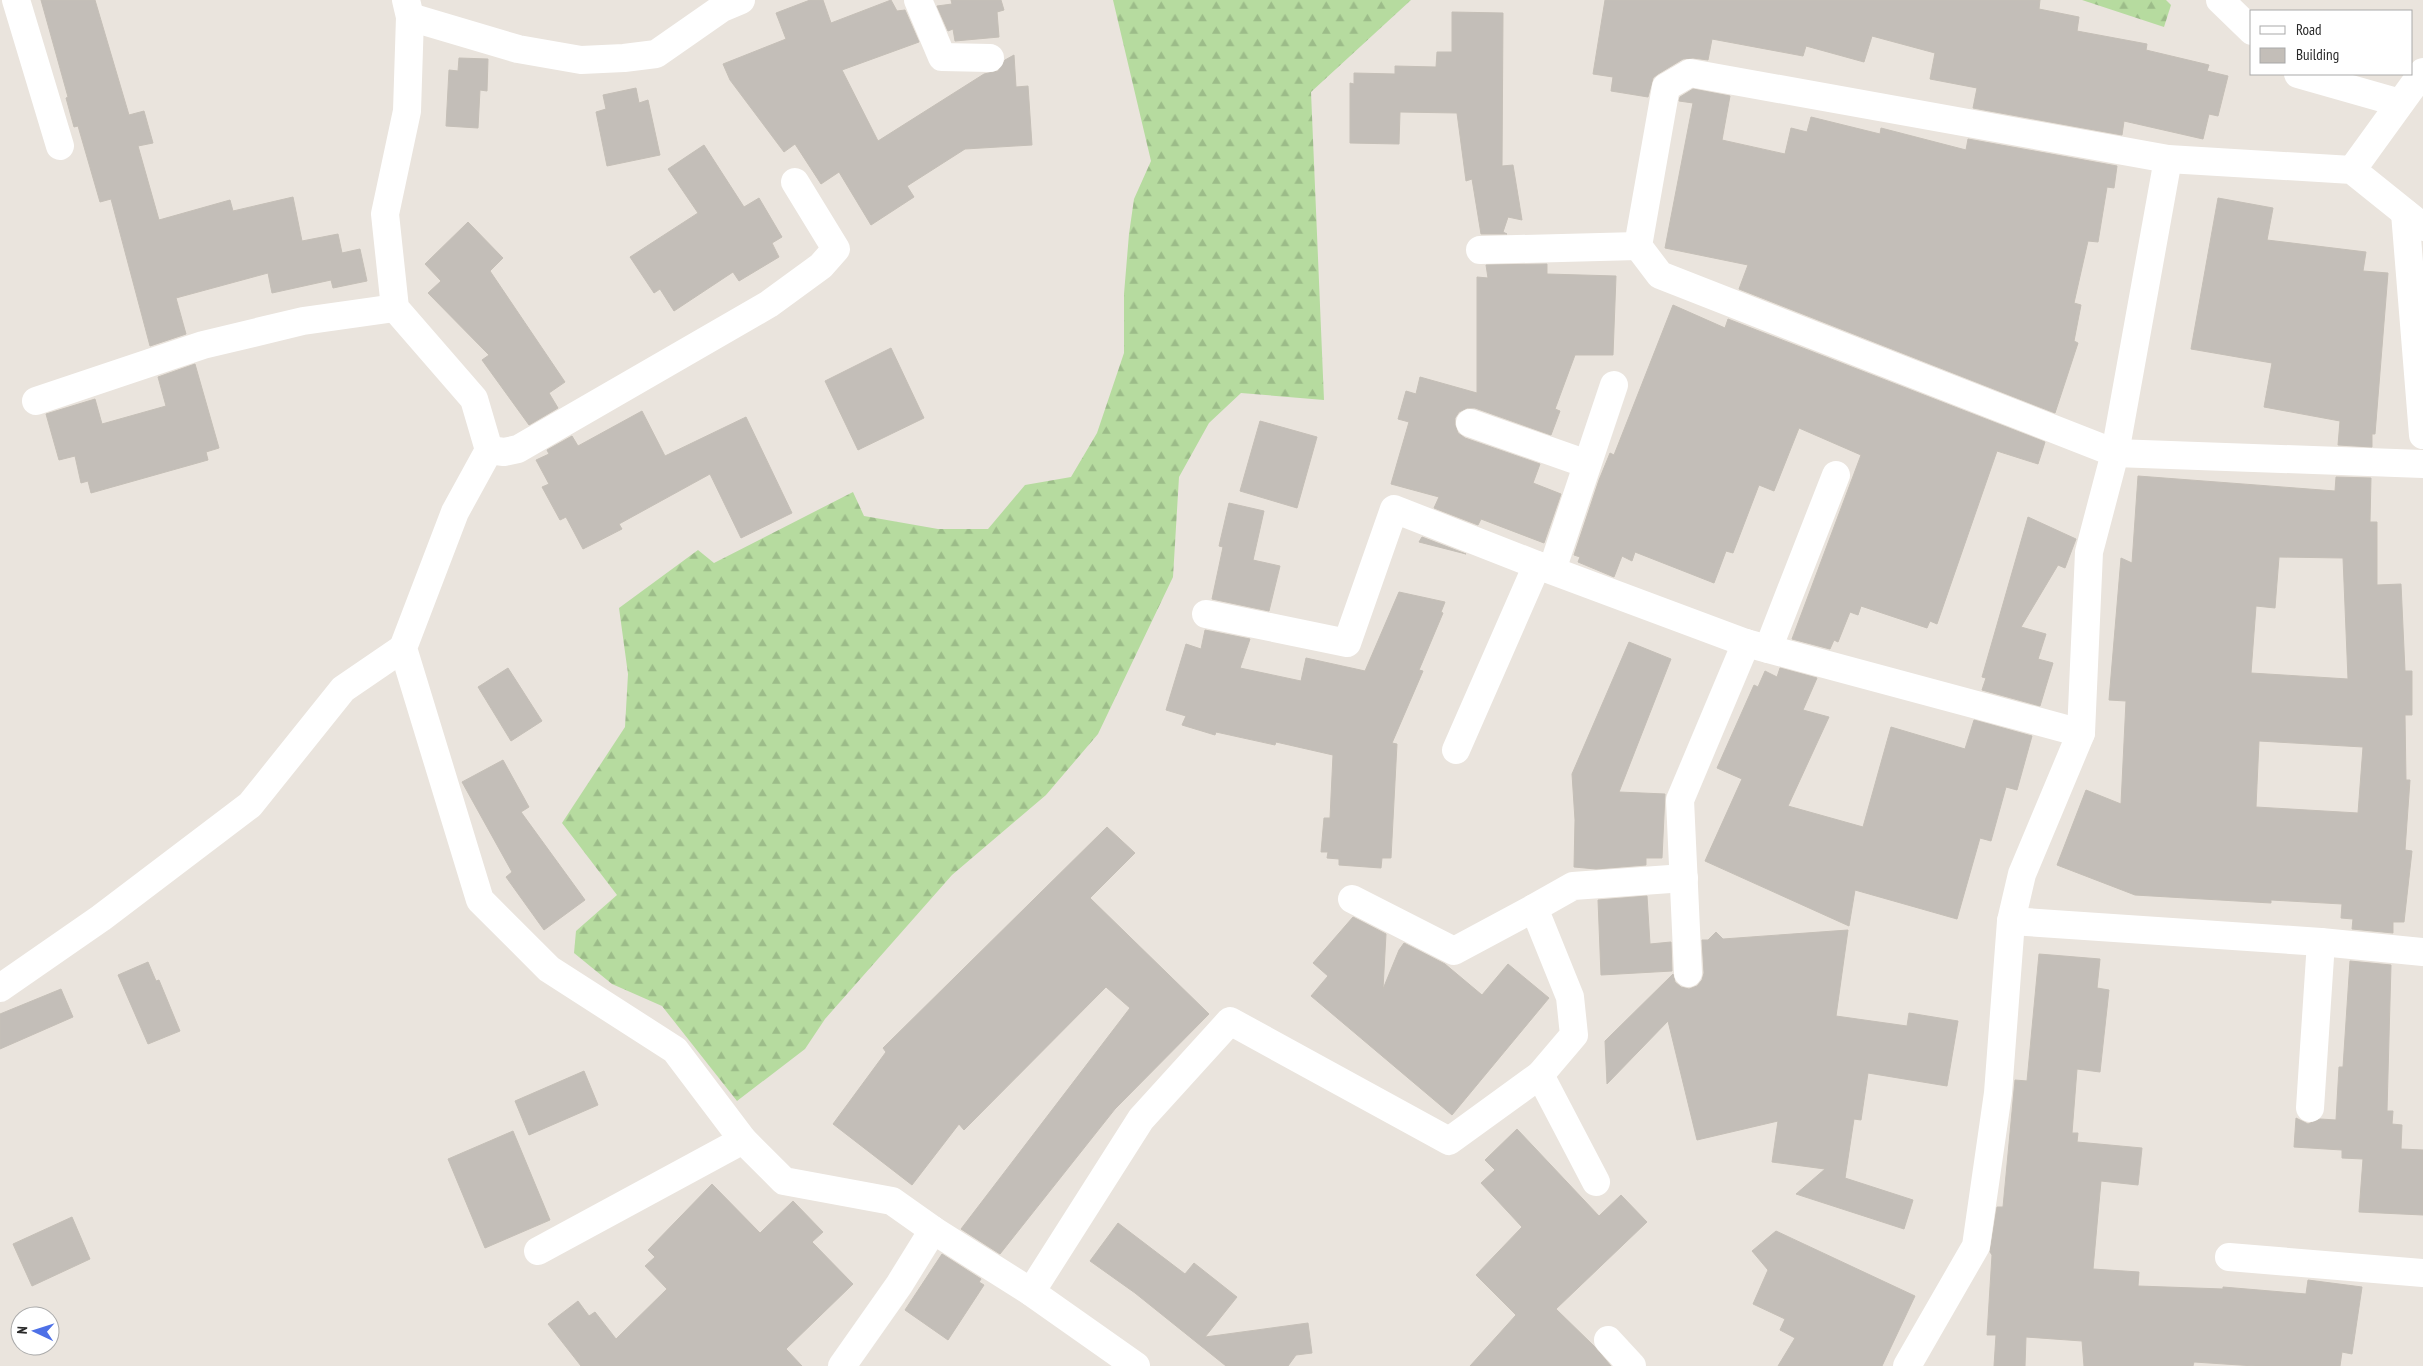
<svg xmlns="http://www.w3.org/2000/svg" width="2423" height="1366" font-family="'PT Sans Narrow',sans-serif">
  <defs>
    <pattern id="forest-firs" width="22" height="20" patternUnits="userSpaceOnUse" patternTransform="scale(1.25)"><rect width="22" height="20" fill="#b6db9f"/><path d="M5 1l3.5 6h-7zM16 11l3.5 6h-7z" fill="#9cbc89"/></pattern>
  </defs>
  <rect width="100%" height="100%" fill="#eae4dd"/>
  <g fill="url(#forest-firs)">
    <polygon points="1113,0 1411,0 1311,92 1324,400 1241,393 1209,423 1179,477 1173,577 1098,734 1046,795 952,875 825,1019 805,1049 737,1101 662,1006 612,984 574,953 576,931 617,895 562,823 625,727 628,674 619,608 698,550 714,563 853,492 864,516 938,529 988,529 1025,485 1071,477 1097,433 1124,353 1124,294 1129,234 1134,199 1151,161"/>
    <polygon points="2082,0 2166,0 2171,5 2164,27"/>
  </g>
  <g fill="#c3beb8" stroke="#c5bfb7" fill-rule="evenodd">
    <polygon points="41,0 95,0 129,115 144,111 153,143 138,146 159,220 230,200 233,211 293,197 302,241 338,234 342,253 360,249 367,281 333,288 331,280 272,293 268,273 176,298 186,334 150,346 111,199 100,202 78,126 74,127 66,98 68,97"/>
    <polygon points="810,0 823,0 831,23 891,0 897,11 905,10 919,42 842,70 878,141 984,74 998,71 1005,60 1014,55 1016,87 1028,86 1032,145 965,149 907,186 914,197 871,225 839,172 821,184 795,144 784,152 730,80 723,64 786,39 776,13"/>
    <polygon points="951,0 1001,0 1004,10 997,12 999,37 955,41 953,29 948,31 937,6 952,4"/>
    <polygon points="1605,0 2040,0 2039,9 2079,17 2077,31 2147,44 2146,50 2209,65 2207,71 2228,76 2218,116 2209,114 2203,139 2124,121 2122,135 1973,108 1977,88 1930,79 1935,53 1872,36 1864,62 1806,46 1803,56 1712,39 1708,60 1693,58 1683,59 1658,74 1653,78 1648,97 1611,91 1613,77 1593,74"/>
    <polygon points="1452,12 1503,13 1502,166 1513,165 1522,220 1508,217 1503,232 1507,234 1481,234 1472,179 1466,181 1457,113 1400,112 1399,144 1350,143 1350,83 1354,84 1354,73 1395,74 1395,66 1436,67 1437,52 1452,52"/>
    <polygon points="459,58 488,59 487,91 480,90 478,128 446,126 449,70 458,71"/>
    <polygon points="636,88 639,103 648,100 660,155 607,166 596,112 606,109 603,95"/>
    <polygon points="1693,89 1730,96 1722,140 1785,154 1791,128 1807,132 1811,117 1880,134 1881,128 1966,150 1968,139 2117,166 2114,188 2107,187 2098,242 2088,241 2074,303 2081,305 2074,341 2078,343 2055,413 1739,289 1748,265 1665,248 1693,103 1679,101 1680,97"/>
    <polygon points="704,145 744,207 759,198 782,237 772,243 779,257 739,281 733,272 674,311 660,289 654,293 630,257 698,213 668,169"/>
    <polygon points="2218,198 2273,208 2267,240 2366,252 2363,271 2388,273 2375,434 2372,434 2372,447 2338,445 2340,421 2264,407 2272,363 2191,349"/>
    <polygon points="468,222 503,258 490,271 565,382 549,393 558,408 529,425 482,360 489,355 428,293 441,281 425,264"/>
    <polygon points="1547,264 1547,274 1616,276 1613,355 1575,355 1555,409 1560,411 1551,435 1475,408 1467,408 1459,412 1455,418 1455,425 1458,433 1465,438 1540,464 1533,483 1561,494 1544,543 1481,519 1478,525 1434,508 1439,497 1391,484 1409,422 1398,419 1406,391 1416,394 1420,377 1477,393 1477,277 1488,278 1486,265"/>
    <polygon points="1673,305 1725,328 1728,319 2045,442 2038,464 1997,451 1937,624 1930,621 1927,628 1861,606 1858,615 1850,612 1838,642 1834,640 1830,649 1792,639 1861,455 1799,428 1774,491 1759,485 1733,553 1726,551 1714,583 1635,552 1632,561 1622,556 1614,577 1578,562 1580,557 1574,555 1599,480 1610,453 1614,455"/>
    <polygon points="891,348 924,418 858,450 825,381"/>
    <polygon points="195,364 219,448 206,452 208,460 91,493 88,481 81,483 75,456 59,460 46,414 95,399 102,424 166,406 158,377"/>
    <polygon points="642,411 665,456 746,417 792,513 741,538 710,474 619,524 622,529 583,549 566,517 560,520 542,487 549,484 536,460 549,454 547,450 572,436 578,446"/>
    <polygon points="1260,421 1317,437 1297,508 1240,491"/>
    <path d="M2138,476l197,15 1,-14 35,1 -1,44h7v63l24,-1 4,87h7v44h-7l1,65h4l-5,70 7,1 -8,71h-11v11l-41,-4 1,-10 -12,-1 1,-14 -71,-4v3l-136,-8 -78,-30 29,-75 35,14 5,-103 -17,-1 12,-142 11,5zM2279,557l64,1 5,121 -97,-6 5,-67 19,2zM2259,741l104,6 -5,66 -102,-6z"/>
    <polygon points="1229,503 1264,511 1253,560 1280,566 1269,611 1212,599 1223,547 1219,546"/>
    <polygon points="2028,517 2076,539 2065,568 2058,565 2021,627 2046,634 2038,659 2053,663 2040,706 1982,690 1986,678 1982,677"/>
    <polygon points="1422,537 1466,554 1419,542"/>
    <polygon points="1399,592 1445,602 1441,612 1443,613 1419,670 1423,671 1392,743 1397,744 1391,858 1382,858 1381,868 1339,865 1339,859 1327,858 1328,852 1321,852 1324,818 1330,818 1333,755 1276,742 1275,745 1216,732 1215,735 1182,725 1186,716 1166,710 1186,644 1201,649 1205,630 1250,639 1240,668 1301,681 1306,658 1365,671"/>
    <polygon points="1629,642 1671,659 1619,792 1665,794 1662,858 1646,858 1646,865 1596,869 1574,867 1575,820 1572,774"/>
    <polygon points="508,668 542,721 511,741 478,687"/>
    <polygon points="1780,668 1817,678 1803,710 1829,717 1788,806 1863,827 1891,727 1965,749 1974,720 2032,736 2017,790 2006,787 1991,841 1980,838 1957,919 1855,890 1849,926 1705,861 1742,779 1717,768 1754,685 1758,687 1765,671 1777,677"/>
    <polygon points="503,760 529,807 521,812 585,900 544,930 506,877 512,872 462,782"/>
    <polygon points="1107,827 1135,853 1090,898 1209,1014 1115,1109 1000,1254 961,1229 1130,1008 1106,987 964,1130 959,1124 912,1185 833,1124 886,1052 883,1048"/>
    <polygon points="1647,896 1650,944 1671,942 1672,971 1601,975 1598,900"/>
    <polygon points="1353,917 1386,934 1383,989 1399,950 1404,943 1445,964 1482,995 1508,964 1549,998 1452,1115 1311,996 1328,976 1313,963"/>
    <polygon points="1848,930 1836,1016 1907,1026 1909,1013 1958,1021 1947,1086 1868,1073 1861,1120 1854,1119 1845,1178 1913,1200 1904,1229 1796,1194 1825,1169 1772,1162 1778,1121 1697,1140 1668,1021 1607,1084 1605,1041 1673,974 1675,982 1681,987 1689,989 1697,986 1702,980 1704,973 1702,940 1708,940 1716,932 1723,939"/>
    <polygon points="2039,954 2100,959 2097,988 2109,990 2100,1072 2077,1069 2072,1133 2078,1133 2077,1142 2142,1148 2138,1185 2101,1181 2093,1269 2139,1272 2138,1286 2223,1289 2223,1287 2306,1294 2308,1280 2362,1287 2352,1354 2342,1352 2340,1366 2255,1366 2194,1362 2193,1366 2084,1366 2082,1341 2026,1337 2025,1366 1994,1366 1996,1335 1987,1335 1992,1255 1990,1252 1997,1207 2003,1207 2015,1080 2027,1081"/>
    <polygon points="2350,961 2391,965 2387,1111 2393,1111 2392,1124 2402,1125 2401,1149 2423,1150 2423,1215 2359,1212 2363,1159 2342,1158 2342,1150 2294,1147 2296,1118 2308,1124 2320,1119 2336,1120 2339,1067 2343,1067"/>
    <polygon points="148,962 156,981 159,980 180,1031 148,1044 118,975"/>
    <polygon points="61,989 73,1017 0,1049 0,1014"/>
    <polygon points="584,1071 598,1105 529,1135 515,1101"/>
    <polygon points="1517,1129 1599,1216 1621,1195 1647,1222 1556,1309 1594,1346 1611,1366 1470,1366 1516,1315 1476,1275 1522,1227 1481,1183 1495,1170 1485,1160"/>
    <polygon points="513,1131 550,1220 485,1248 448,1159"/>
    <polygon points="712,1184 760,1233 793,1201 823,1232 812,1242 853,1284 786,1349 802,1366 581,1366 548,1324 578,1301 589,1316 595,1312 616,1339 667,1289 645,1266 655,1257 648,1250"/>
    <polygon points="72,1217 90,1259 32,1286 13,1244"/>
    <polygon points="1118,1223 1185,1274 1194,1263 1237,1297 1205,1337 1308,1323 1312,1353 1296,1355 1288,1366 1226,1366 1135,1293 1090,1261"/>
    <polygon points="1776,1231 1915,1296 1882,1366 1778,1366 1795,1338 1780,1330 1785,1319 1753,1304 1768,1270 1752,1251"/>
    <polygon points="942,1254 981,1279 979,1282 984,1285 948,1340 905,1310"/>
  </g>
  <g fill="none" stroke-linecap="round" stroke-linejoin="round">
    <g stroke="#fff" stroke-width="28">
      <polyline points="16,0 60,146"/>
      <polyline points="406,0 410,17 407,111 385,214 395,308 474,399 489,450 455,512 403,648 480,900 549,969 675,1050 743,1140 784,1181 892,1201 933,1230 1031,1292 1136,1366"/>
      <polyline points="918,0 942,57 990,58"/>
      <polyline points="2220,0 2252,31"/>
      <polyline points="410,17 518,49 581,60 624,58 656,54 722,8 741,0"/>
      <polyline points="2298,74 2400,103"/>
      <polyline points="2352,170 2423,72"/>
      <polyline points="2405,213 2423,435"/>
      <polyline points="2423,227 2352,170 2168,159 1690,73 1666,87 1638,246 1660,275 2115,453 2423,464"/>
      <polyline points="1480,250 1638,246"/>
      <polyline points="36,401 203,345 303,321 395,308"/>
      <polyline points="1470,423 1587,464"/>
      <polyline points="489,450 504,452 518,449 769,304 821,266 836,249 795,182"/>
      <polyline points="1552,570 1614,385"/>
      <polyline points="1206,614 1347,643 1394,509 1537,565 1746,643 2081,733"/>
      <polyline points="1768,649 1836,475"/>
      <polyline points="1456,750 1537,565"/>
      <polyline points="1352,899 1454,951 1534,908"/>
      <polyline points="2011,921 2321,942 2423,952"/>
      <polyline points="1688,973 1680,800 1746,643"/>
      <polyline points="0,988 101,918 250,805 343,689 403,648"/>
      <polyline points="1540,1075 1596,1182"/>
      <polyline points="2310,1108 2321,942"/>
      <polyline points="538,1251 743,1140"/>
      <polyline points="2229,1257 2423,1273"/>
      <polyline points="1031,1292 1141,1119 1230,1021 1449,1141 1540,1075 1574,1035 1570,997 1534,908 1573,886 1684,878"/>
      <polyline points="1608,1340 1632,1366"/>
      <polyline points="842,1366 899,1285 933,1230"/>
      <polyline points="1907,1366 1976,1246 1998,1093 2011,921 2022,874 2081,733 2089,552 2115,453 2168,159"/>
    </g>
  </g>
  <rect x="2250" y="10" width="162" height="65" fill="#ffffff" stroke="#a9a9a9"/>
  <rect x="2260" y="26" width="25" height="8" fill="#ffffff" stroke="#a9a9a9"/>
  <text x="2296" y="35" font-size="15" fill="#292929">Road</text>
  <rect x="2260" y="48" width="25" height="15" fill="#c3beb8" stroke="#a9a9a9"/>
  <text x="2296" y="60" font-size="15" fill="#292929">Building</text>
  <g transform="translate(35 1331) rotate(274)"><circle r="24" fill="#ffffff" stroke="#a9a9a9"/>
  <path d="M0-4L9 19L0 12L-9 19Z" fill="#4d70e7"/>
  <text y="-8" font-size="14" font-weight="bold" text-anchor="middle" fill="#292929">N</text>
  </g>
</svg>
